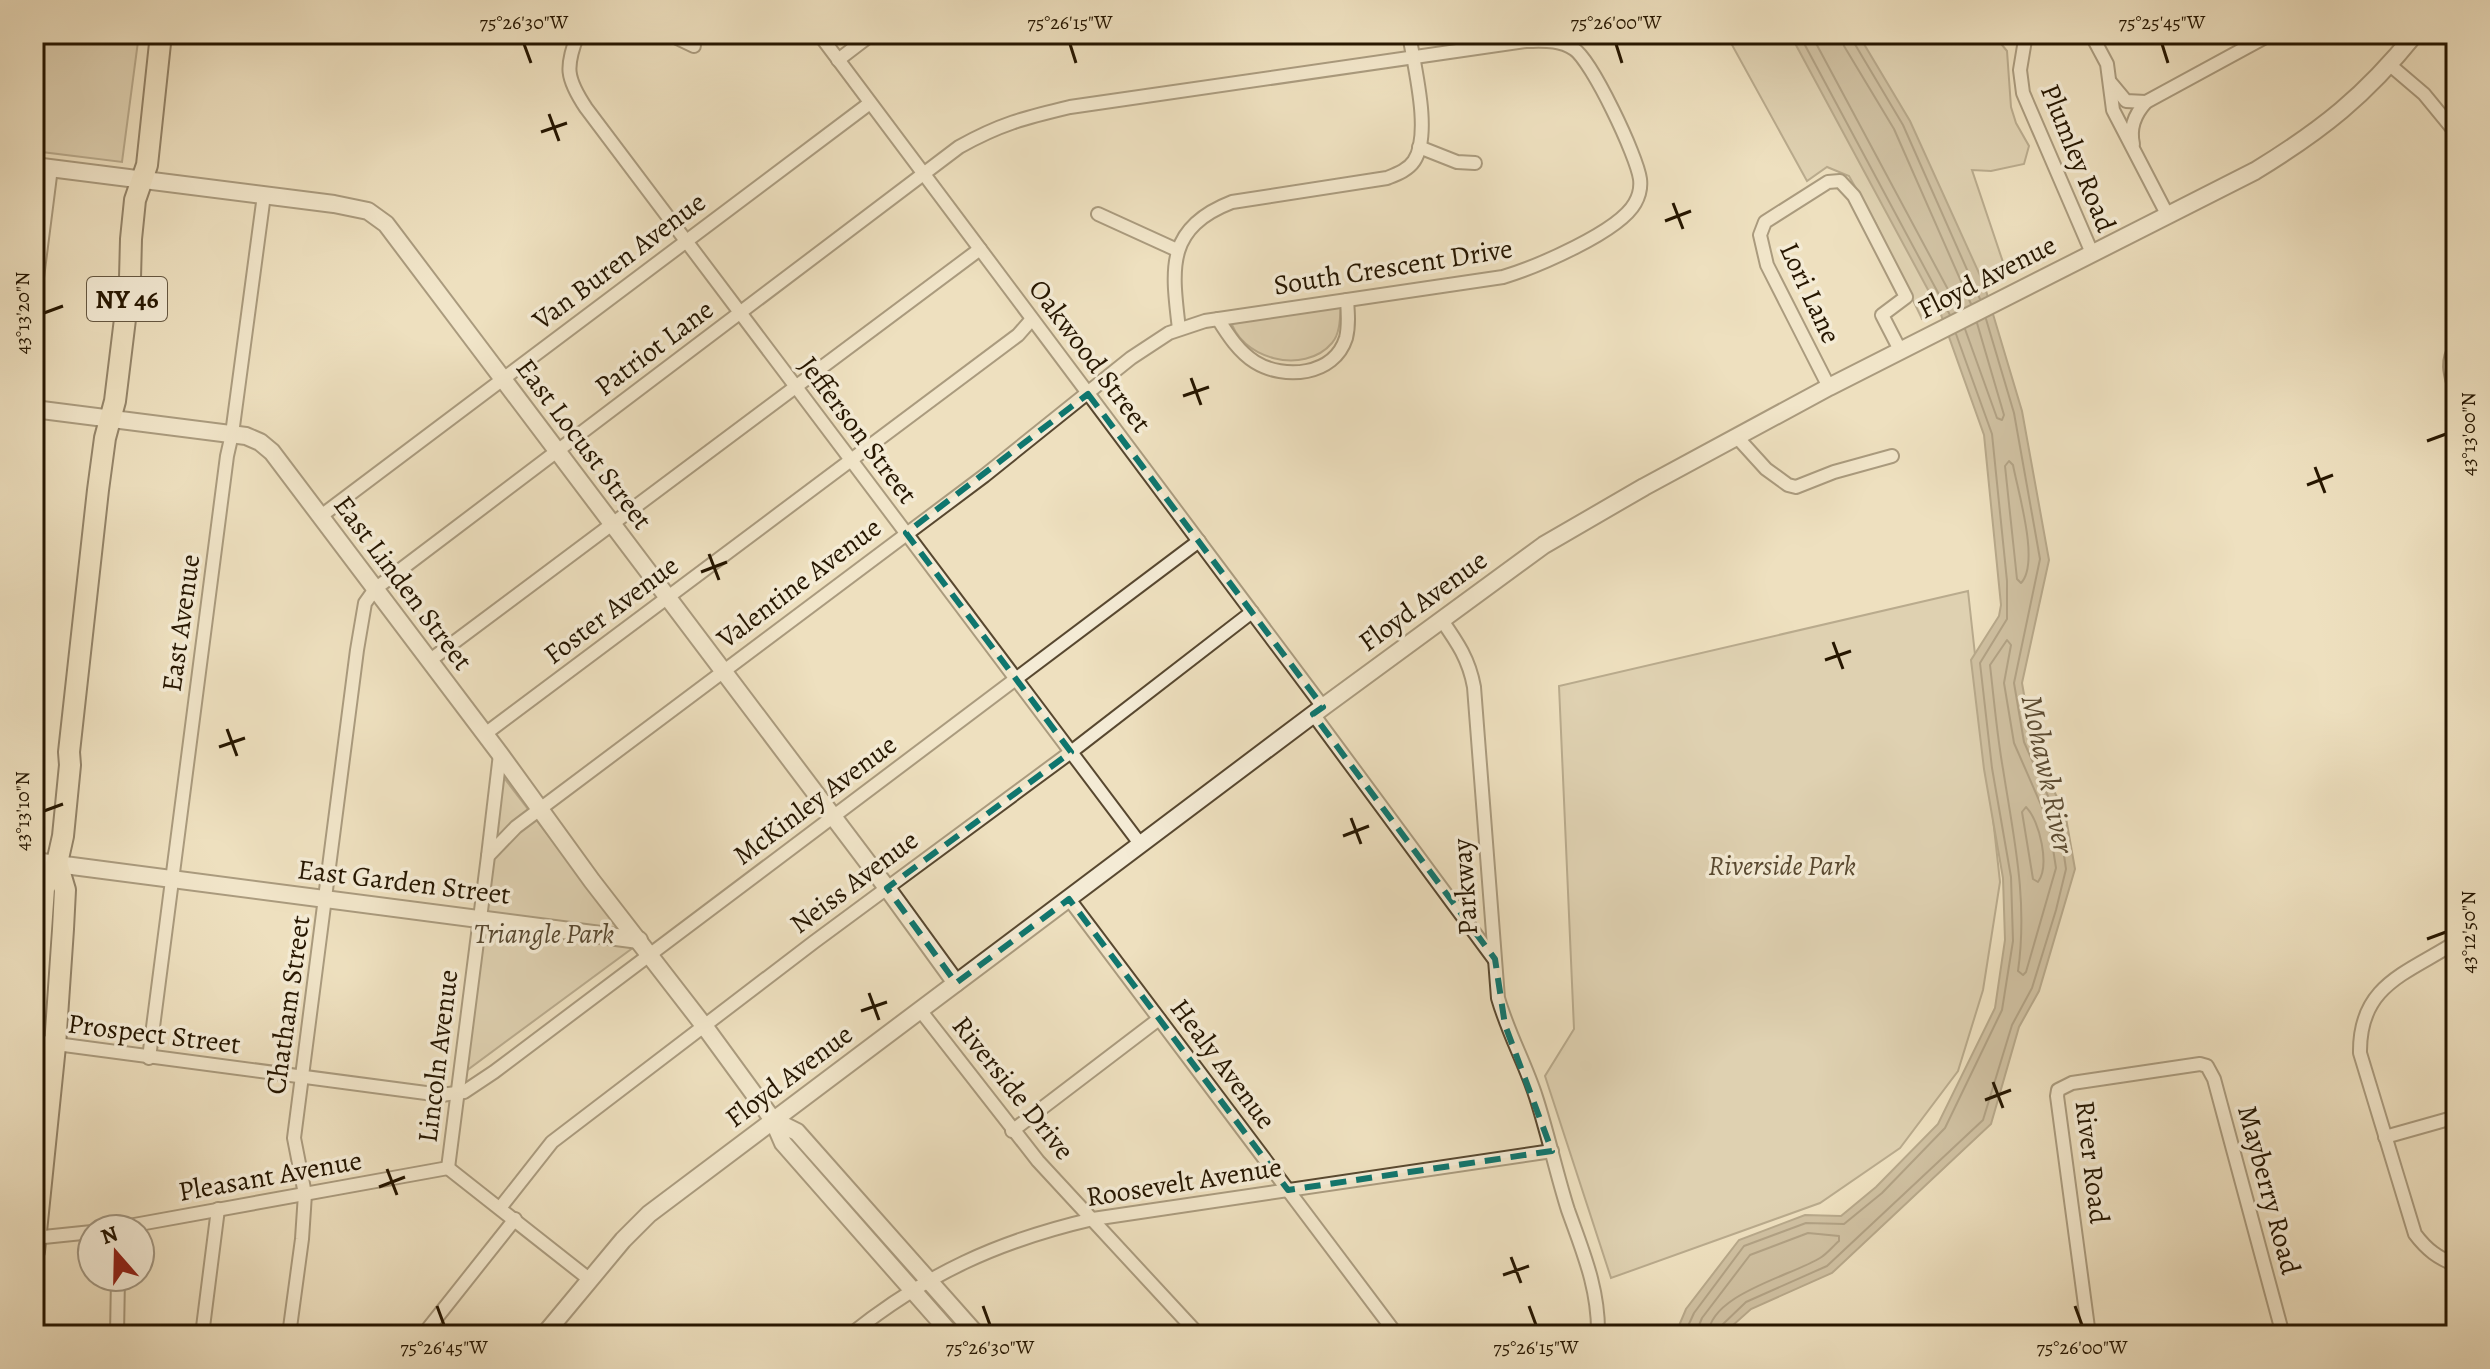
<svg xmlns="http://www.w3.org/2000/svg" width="2490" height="1369" font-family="Alegreya,serif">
  <rect width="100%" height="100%" fill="#eee0bf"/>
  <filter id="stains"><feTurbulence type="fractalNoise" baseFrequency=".0025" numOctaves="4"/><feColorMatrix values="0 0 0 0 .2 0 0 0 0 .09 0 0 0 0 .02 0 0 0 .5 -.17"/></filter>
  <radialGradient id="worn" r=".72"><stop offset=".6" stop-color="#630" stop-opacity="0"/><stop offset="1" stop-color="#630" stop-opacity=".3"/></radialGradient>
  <g fill="#ccbe9f" stroke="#796a50" stroke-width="2">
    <polygon points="34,34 139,34 122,162 34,151"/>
    <polygon points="1726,34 1993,34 2007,51 2011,107 2016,123 2029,146 2024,164 1991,171 1972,170 2007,274 1922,319 1875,222 1849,176 1827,167 1807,181"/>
    <path d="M1341,301c-1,13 0,32 -9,42 -28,33 -93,16 -102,-25z"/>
    <polygon points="1968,591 2000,882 1983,990 1958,1071 1900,1148 1820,1203 1611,1278 1545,1076 1574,1029 1559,686"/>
    <polygon points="498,770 634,947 466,1071"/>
  </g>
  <polygon fill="#aa9b7e" stroke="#75664c" stroke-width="2" points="1790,34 1858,34 1910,121 1984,284 2022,411 2049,560 2022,683 2032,740 2066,818 2075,869 2039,991 2019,1027 1991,1124 1832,1273 1751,1309 1722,1335 1675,1335 1686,1309 1739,1240 1805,1215 1841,1216 1876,1187 1938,1124 1995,1008 2005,940 2003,878 1984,769 1971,660 1999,616 2001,605 1984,435 1940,312"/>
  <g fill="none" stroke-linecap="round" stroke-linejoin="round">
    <g stroke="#68583f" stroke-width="2">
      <polyline points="1799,34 1950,315"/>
      <polyline points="1811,34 1959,310"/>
      <polyline points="1841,34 1844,46 1894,129 1971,304"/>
      <polyline points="1852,34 1853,41 1903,125 1980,299"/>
      <polyline points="1965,329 1997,418 2002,420 2004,415 1977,323"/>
      <path d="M2009,461l4,4c5,27 27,98 8,118l-4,-4 -12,-113z"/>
      <path d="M2007,640l4,5 -7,38 10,60 35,80 7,45 -30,104 -3,3 -5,-4c10,-71 -4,-132 -15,-202 -6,-34 -9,-69 -13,-104z"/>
      <path d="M2026,807c14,14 24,59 12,75l-5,-3 -11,-67z"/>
      <polyline points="1684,1335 1694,1313 1744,1246 1806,1223 1844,1224 1882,1193 1945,1128 2002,1010 2013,941 2011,877 1992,768 1980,663 2007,619 2007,581 1992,434 1956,334"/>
      <path d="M1695,1335l7,-17 48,-63 58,-22 31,3v5c-6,5 -12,13 -19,17 -29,18 -110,36 -112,77"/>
      <polyline points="1718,1335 1720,1327 1746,1302 1827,1266 1983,1120 2012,1025 2032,988 2056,910 2066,869 2059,821 2024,742 2014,683 2040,559 2014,413 1986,319"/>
    </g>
    <g stroke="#584830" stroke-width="16">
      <g id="minor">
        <path d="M578,34c-13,33 -12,44 8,74l555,737"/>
        <polyline points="669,34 694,46"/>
        <polyline points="819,34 1323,707"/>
        <polyline points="2026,34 2020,70 2023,93 2092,253"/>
        <polyline points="2091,34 2107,64 2113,110 2168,216"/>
        <polyline points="838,60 872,34"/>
        <polyline points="2390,65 2424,94 2456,133"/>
        <polyline points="2111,83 2126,101 2146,102"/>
        <path d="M2133,144c-4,-17 2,-30 13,-42l125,-68"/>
        <polyline points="1419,147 1457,162 1475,163"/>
        <polyline points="1098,214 1177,250"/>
        <polyline points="34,301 51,168"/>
        <path d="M1218,319c10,16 21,33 37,43 29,18 79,14 91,-24 3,-12 2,-25 1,-38"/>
        <path d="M1179,329c-7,-60 -14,-101 53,-127l155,-24c10,-4 21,-8 27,-17 18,-27 0,-95 -5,-127"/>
        <path d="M2456,347c-11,15 -4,31 0,47"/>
        <polyline points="1829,387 1767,265 1760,235 1765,222 1828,182 1840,181 1854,196 1906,297 1882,315 1900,350"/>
        <polyline points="1736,436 1766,469 1788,485 1796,487 1834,472 1892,456"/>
        <polyline points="321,516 870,103"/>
        <path d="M1441,619c16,23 28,40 33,68l24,311c10,35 27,65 38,99 12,37 20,75 32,113 15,42 31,79 30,125"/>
        <polyline points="429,661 980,249"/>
        <polyline points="1313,714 1494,959"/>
        <polyline points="485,734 1018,335 1032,319"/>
        <polyline points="488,856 500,754"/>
        <polyline points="1069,899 1397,1335"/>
        <path d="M2456,942c-50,32 -97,43 -96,111l55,181c12,16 23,24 41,31"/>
        <polyline points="920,1010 1038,1161 1199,1335"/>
        <polyline points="34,1041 441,1095 464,1092 494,1072 1199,541"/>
        <polyline points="149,1058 227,456 232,434 264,195"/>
        <polyline points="1012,1131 1159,1019"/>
        <polyline points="2385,1137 2456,1117"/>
        <polyline points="448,1168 589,1279"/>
        <polyline points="500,1208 552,1142 814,942 1071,752 1252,612"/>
        <polyline points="112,1229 448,1168"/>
        <polyline points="34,1238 92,1232"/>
        <polyline points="117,1335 118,1277"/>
        <polyline points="202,1335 218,1209"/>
        <path d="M289,1335l13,-96 3,-45 -11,-56 63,-488 8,-47 10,-14 584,-442c41,-23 65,-29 111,-40l456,-66c16,0 33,-2 48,8 18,12 63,107 66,130 1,8 -1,17 -5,24 -16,29 -99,64 -132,74l-298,44 -36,12 -38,25 -147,118 -468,351 -28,29 -40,312"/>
        <polyline points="423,1335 515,1219"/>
        <path d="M850,1335c76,-61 148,-94 243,-116l459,-68"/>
        <polyline points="2089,1335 2057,1096 2058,1090 2072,1083 2200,1064 2207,1066 2214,1079 2283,1335"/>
      </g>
    </g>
    <g stroke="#584830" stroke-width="20">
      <g id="tertiary">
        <polyline points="34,166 334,204 368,211 386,224 887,888 956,983"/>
        <polyline points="34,409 246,436 260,442 272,452 500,754 592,881 705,1027 773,1120 783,1143 952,1335"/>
        <polyline points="34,861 639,940"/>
        <polyline points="773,1120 797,1132 977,1335"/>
        <path d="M544,1335l79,-95 26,-26 674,-507 221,-162 100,-58 185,-100 426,-216c67,-41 110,-75 160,-137"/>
      </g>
    </g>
    <g stroke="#261600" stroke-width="24">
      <g id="primary">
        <polyline points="34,1030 44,888 57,863 63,836 70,765 69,752 98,490 105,438 115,401 130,278 131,239 135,200 147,165 161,34"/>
        <polyline points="34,1251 55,1046 63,929 65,890 57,863"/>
      </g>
    </g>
    <use href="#minor" stroke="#f4ebd5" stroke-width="12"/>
    <use href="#tertiary" stroke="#f4ebd5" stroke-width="16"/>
    <use href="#primary" stroke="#eee0bf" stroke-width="20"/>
  </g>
  <path d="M0 0H2490V1369H0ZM1088,394l235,313 -10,7 182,245 10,66 47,126 -264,39 -219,-291 -113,84 -69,-95 184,-136 -165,-219z" fill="#eee0bf" fill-opacity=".55" fill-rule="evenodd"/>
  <path fill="none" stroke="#0f766e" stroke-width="6" stroke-dasharray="16 10" stroke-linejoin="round" d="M1088,394l235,313 -10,7 182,245 10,66 47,126 -264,39 -219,-291 -113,84 -69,-95 184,-136 -165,-219z"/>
  <path fill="none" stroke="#261600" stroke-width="3" d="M524,44l7,19M1070,44l6,19M1616,44l6,19M2162,44l6,19M549,114l10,27M541,132l26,-9M1673,203l10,26M1665,221l26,-10M44,313l19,-7M1191,378l10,27M1183,396l26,-9M2427,441l19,-7M2315,467l10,26M2307,485l26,-10M709,554l10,26M701,572l26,-10M1833,642l10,27M1825,660l26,-9M227,729l10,27M219,747l26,-9M44,811l19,-7M1351,818l10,26M1343,836l26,-10M2427,939l19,-7M869,993l10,27M861,1011l26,-9M1993,1082l10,26M1985,1100l26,-10M387,1169l10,26M379,1187l26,-10M1511,1257l10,26M1503,1275l26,-9M437,1306l7,19M983,1306l7,19M1529,1306l7,19M2075,1306l7,19"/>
  <g text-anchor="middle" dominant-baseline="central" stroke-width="7" stroke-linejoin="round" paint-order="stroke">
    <rect fill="#f4ebd5" stroke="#645640" stroke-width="2" x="87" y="277" width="80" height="44" rx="6"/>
    <g font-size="26" font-weight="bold" fill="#261600">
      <text x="127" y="299">NY 46</text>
    </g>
    <g font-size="28" fill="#261600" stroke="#f4ebd5">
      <text transform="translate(2078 158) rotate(68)">Plumley Road</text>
      <text transform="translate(619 261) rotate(-37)">Van Buren Avenue</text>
      <text transform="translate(1393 267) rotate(-9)">South Crescent Drive</text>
      <text transform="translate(1987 277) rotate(-27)">Floyd Avenue</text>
      <text transform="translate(1810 293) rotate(65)">Lori Lane</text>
      <text transform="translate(654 348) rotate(-37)">Patriot Lane</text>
      <text transform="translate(1090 356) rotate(53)">Oakwood Street</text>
      <text transform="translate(858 430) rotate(53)">Jefferson Street</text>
      <text transform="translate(584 444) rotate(53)">East Locust Street</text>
      <text transform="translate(403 583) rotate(53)">East Linden Street</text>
      <text transform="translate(799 583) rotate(-37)">Valentine Avenue</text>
      <text transform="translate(1423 601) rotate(-36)">Floyd Avenue</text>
      <text transform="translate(611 610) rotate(-37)">Foster Avenue</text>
      <text transform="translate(181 623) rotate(-82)">East Avenue</text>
      <text transform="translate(815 800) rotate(-37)">McKinley Avenue</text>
      <text transform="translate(404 882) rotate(7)">East Garden Street</text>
      <text transform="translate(854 882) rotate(-37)">Neiss Avenue</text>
      <text transform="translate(1465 887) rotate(-94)">Parkway</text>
      <text transform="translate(288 1005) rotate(-82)">Chatham Street</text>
      <text transform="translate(154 1034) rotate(7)">Prospect Street</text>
      <text transform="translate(438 1056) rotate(-83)">Lincoln Avenue</text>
      <text transform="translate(1223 1064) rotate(53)">Healy Avenue</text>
      <text transform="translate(789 1076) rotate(-37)">Floyd Avenue</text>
      <text transform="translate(1013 1088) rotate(51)">Riverside Drive</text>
      <text transform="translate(2092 1162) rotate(83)">River Road</text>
      <text transform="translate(270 1176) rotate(-10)">Pleasant Avenue</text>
      <text transform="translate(1184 1182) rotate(-9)">Roosevelt Avenue</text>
      <text transform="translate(2269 1190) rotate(75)">Mayberry Road</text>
    </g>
    <g font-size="28" font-style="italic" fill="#584830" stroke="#f4ebd5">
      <text x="1782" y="866">Riverside Park</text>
      <text x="544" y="934">Triangle Park</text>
    </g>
    <g font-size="30" font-style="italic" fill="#5b4b32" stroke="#f4ebd5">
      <text transform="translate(2048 774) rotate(78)">Mohawk River</text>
    </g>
  </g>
  <rect width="2490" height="1369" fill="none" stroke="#eee0bf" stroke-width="88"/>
  <g transform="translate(116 1253) rotate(340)"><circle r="38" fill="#f4ebd5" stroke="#a29680" stroke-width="2"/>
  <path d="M0-6L14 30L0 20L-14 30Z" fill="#8f2418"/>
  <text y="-12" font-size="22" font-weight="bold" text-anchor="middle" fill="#261600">N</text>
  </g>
  <rect x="44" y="44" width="2402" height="1281" fill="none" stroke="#261600" stroke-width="3"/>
  <g font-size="20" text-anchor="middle" fill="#261600">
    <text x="524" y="29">75°26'30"W</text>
    <text x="1070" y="29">75°26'15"W</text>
    <text x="1616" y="29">75°26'00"W</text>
    <text x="2162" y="29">75°25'45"W</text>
    <text transform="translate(22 313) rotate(-90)" y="7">43°13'20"N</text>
    <text transform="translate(2468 434) rotate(-90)" y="7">43°13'00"N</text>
    <text transform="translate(22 811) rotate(-90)" y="7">43°13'10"N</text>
    <text transform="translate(2468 932) rotate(-90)" y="7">43°12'50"N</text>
    <text x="444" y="1354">75°26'45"W</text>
    <text x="990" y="1354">75°26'30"W</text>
    <text x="1536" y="1354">75°26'15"W</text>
    <text x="2082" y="1354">75°26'00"W</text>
  </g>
  <rect width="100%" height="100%" filter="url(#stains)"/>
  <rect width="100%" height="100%" fill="url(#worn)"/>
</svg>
